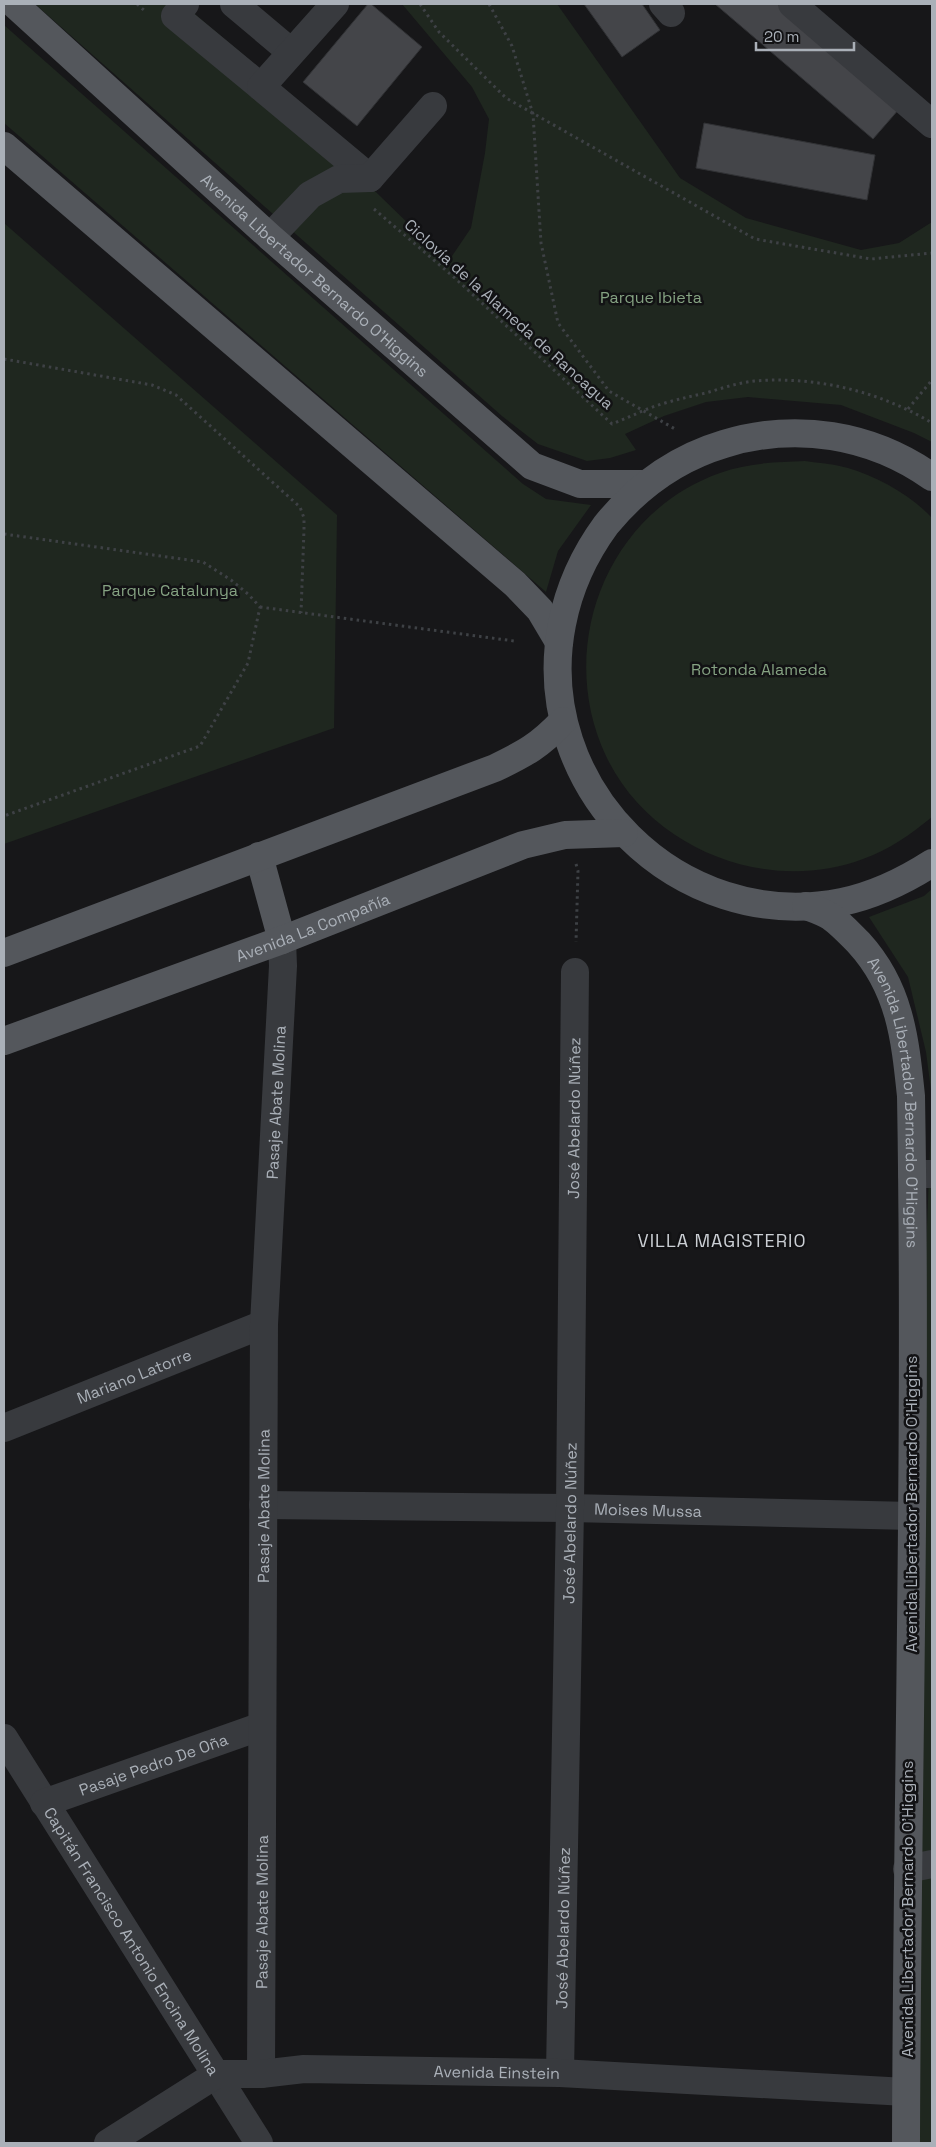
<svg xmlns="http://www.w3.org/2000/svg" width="936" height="2147" font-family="'Space Grotesk',sans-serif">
  <rect width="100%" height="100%" fill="#171719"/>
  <g fill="#1f271f">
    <polygon points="35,4 183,4 357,150 346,163 448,262 471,228 485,153 489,119 472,87 402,4 557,4 680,178 746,218 861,250 899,243 932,222 932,442 914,433 841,405 748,397 706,402 664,416 625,434 636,450 610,458 587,461 538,444 502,416"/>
    <polygon points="4,25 523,484 546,499 591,505 558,551 546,592 4,123"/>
    <polygon points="4,223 337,515 334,728 4,844"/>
    <path d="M805,461c14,2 29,3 43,7 30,9 63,27 84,50v299c-21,17 -43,33 -69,42 -96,36 -213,-10 -257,-103 -51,-108 0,-243 114,-283 27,-10 56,-11 85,-12z"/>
    <polygon points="932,889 932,2143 915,2143 917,1482 932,1098 926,1052 908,977 869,917 924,896"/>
  </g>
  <g fill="#444549" stroke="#313235">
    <polygon points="368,4 371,4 422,47 357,126 303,82"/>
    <polygon points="584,4 642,4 660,30 622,57"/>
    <polygon points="715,4 777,4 900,108 873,139"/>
    <polygon points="704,123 875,155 867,200 696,168"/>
  </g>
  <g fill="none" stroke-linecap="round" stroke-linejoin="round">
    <g stroke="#3e4145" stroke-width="3" stroke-dasharray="2.5 4" stroke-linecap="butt">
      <polyline points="137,4 146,12"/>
      <polyline points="420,4 439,32 506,98 755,239 871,259 932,253"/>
      <polyline points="489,4 512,46 533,114 541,243 558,323 609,391 675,429"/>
      <path d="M374,209l82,70 156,145c18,-7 35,-16 53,-21 14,-4 27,-7 41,-10 16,-5 32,-10 48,-12 61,-5 125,10 178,42"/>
      <polyline points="4,359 152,385 176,395 300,507 304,518 304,529 301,613"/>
      <polyline points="908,409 932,380"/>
      <polyline points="4,534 203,562 231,580 248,594 260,607 248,663 200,746 4,816"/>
      <polyline points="260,607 514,641"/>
      <polyline points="576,864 578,871 576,942"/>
    </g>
    <g stroke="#383a3e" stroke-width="28">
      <polyline points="185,4 175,16 261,87"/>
      <polyline points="234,4 291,52"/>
      <polyline points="335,4 261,87 370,178"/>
      <polyline points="663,4 671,13"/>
      <polyline points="792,4 932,124"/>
      <polyline points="270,237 310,195 339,179 370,178 433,106"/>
      <polyline points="912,1174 932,1174"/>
      <path id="s1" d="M4,1428l260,-104"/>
      <path id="s2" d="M263,1505l307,3 342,8"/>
      <path id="s3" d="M4,1738l255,405"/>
      <path id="s4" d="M44,1803l218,-77"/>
      <polyline points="907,1869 932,1864"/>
      <path id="s5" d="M560,2073l10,-565 5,-536"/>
      <path id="s6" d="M261,2074l3,-750 19,-358 -1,-26"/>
      <path id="s7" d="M108,2143l109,-69h44l43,-5 256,4 346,19"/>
    </g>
    <g stroke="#54575c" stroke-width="28">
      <path id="s8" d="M14,4l256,233 262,229 48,18h65"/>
      <polyline points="4,146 515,584 540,610 559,642"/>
      <path d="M932,477c-61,-43 -136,-55 -208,-33 -47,14 -87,43 -118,81 -22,30 -37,63 -44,99 -32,163 117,311 280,278 33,-7 62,-21 90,-39"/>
      <polyline points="259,856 282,940"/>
      <path id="s9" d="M806,906c8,3 17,6 25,11 10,7 19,17 28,26 41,45 46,95 52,153 6,349 -4,698 -5,1047"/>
      <path d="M4,953l491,-185c31,-15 44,-22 68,-47"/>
      <path id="s10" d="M4,1041l278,-101 241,-95 42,-10 59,-2"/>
    </g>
  </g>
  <g text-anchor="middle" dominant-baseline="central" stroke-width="5" stroke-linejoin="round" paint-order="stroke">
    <g font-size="16" fill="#aab0b8" stroke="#121214">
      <text stroke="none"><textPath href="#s8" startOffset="405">Avenida Libertador Bernardo O'Higgins</textPath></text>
      <text transform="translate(509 314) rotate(42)">Ciclovía de la Alameda de Rancagua</text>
      <text stroke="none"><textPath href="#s10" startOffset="329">Avenida La Compañía</textPath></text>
      <text stroke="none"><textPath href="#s6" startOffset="972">Pasaje Abate Molina</textPath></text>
      <text stroke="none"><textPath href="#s9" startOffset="234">Avenida Libertador Bernardo O'Higgins</textPath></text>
      <text stroke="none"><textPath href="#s5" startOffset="955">José Abelardo Núñez</textPath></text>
      <text stroke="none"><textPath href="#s1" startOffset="140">Mariano Latorre</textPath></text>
      <text transform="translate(911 1504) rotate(-90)">Avenida Libertador Bernardo O'Higgins</text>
      <text stroke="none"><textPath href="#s6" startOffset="568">Pasaje Abate Molina</textPath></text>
      <text stroke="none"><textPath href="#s2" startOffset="385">Moises Mussa</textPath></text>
      <text stroke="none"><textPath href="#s5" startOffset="550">José Abelardo Núñez</textPath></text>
      <text stroke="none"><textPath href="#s4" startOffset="116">Pasaje Pedro De Oña</textPath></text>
      <text transform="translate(907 1909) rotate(-90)">Avenida Libertador Bernardo O'Higgins</text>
      <text stroke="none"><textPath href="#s6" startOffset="162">Pasaje Abate Molina</textPath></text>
      <text stroke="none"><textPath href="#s5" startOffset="145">José Abelardo Núñez</textPath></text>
      <text stroke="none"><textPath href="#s3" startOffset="240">Capitán Francisco Antonio Encina Molina</textPath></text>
      <text stroke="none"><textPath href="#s7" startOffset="409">Avenida Einstein</textPath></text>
    </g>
    <g font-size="16" fill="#85a282" stroke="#121214">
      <text x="651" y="297">Parque Ibieta</text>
      <text x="170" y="590">Parque Catalunya</text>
      <text x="759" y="669">Rotonda Alameda</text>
    </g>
    <g font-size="18" letter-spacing="1" fill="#cbcfd4" stroke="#121214">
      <text x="722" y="1240">VILLA MAGISTERIO</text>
    </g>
  </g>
  <rect width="936" height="2147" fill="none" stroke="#aab0b8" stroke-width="10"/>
  <path d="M756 42v8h98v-8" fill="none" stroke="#aab0b8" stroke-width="2.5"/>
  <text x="764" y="42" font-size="15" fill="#aab0b8" stroke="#121214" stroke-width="4" paint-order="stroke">20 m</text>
</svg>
